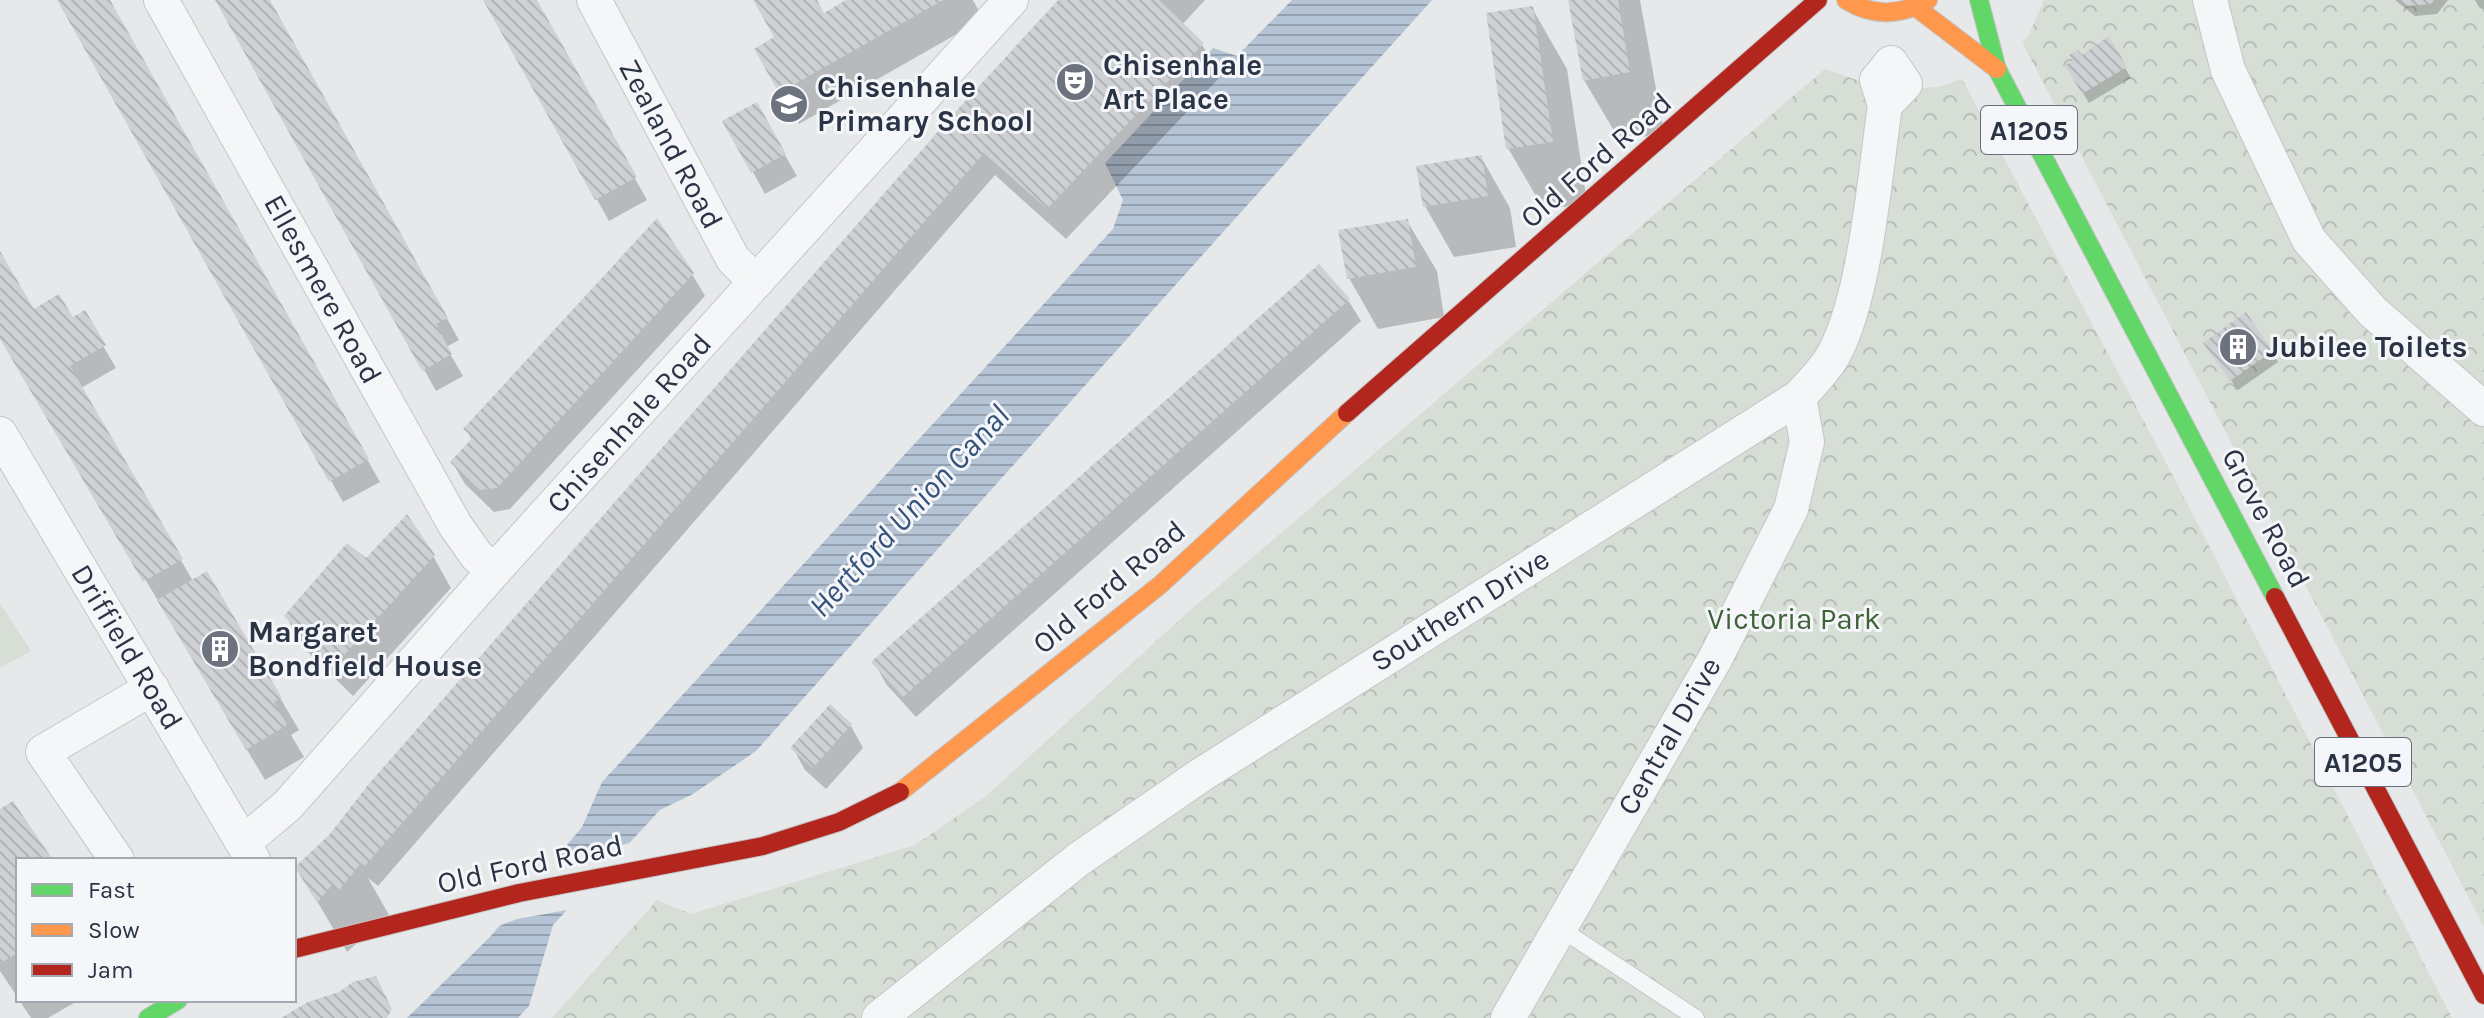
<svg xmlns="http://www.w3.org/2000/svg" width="2484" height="1018" font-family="Karla,sans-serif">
  <defs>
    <pattern id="forest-crowns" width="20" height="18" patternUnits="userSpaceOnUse" patternTransform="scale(2)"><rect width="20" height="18" fill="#d6ded6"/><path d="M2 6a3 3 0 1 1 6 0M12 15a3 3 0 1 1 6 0" fill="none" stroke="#b8bfb9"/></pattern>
    <pattern id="water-rules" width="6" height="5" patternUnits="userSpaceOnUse" patternTransform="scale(2)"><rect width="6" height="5" fill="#b4c4d5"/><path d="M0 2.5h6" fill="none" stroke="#93a0af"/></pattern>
    <pattern id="building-back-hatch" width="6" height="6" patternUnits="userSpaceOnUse" patternTransform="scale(2)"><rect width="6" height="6" fill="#ced0d3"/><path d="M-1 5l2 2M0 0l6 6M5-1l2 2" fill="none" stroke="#b1b3b6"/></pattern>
  </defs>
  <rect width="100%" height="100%" fill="#e6e8ea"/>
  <g fill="url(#forest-crowns)">
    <polygon points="2044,0 2484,0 2484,927 2022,42 2028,37"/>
    <polygon points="1825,69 1854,79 1920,91 1921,88 1938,87 1962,79 2173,476 2452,1018 552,1018 657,900 691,914 915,845 985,797 1186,614"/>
  </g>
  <polygon fill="#d6ded6" points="0,603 31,651 0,668"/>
  <polygon fill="url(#water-rules)" points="1292,0 1432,0 756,751 693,794 660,810 553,925 529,1006 518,1018 407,1018 490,937 582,827 602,782 1113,229 1123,200 1105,163 1213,48 1237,56"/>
  <polygon fill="#e6e8ea" points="635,842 573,909 517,919 491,929 550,859"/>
  <g fill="#0003">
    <polygon points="59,0 108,0 380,482 343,502"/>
    <polygon points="218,0 268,0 459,340 446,347 463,376 436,391"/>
    <polygon points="485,0 535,0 647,200 609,221"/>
    <polygon points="755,0 815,0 823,15 850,0 973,0 983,19 799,124 757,49 777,38"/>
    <polygon points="1060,0 1205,0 1181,26 1202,45 1221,76 1066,239 995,175 378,886 368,878 389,915 347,952 297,867 330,836"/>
    <polygon points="1570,0 1640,0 1664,133 1620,141 1584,80"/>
    <polygon points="2395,0 2448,0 2437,14 2415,16"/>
    <polygon points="2475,0 2484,0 2484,10 2479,7"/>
    <polygon points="1532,8 1567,69 1587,203 1544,210 1508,148"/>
    <polygon points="2108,39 2131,78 2089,103 2067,66"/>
    <polygon points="756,105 797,176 765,194 725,121"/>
    <polygon points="1481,157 1510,208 1516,247 1454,257 1425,206"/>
    <polygon points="1407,221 1437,271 1444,317 1378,329 1349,278"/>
    <polygon points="0,255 34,312 72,320 84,313 116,368 81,388 193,581 206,573 299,730 291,735 304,757 265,780 0,336"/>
    <polygon points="692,274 705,296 510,509 494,512 465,484 452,462 472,440 466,429"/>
    <polygon points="1348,300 1361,321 916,717 886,684 874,662"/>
    <polygon points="2272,352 2278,362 2238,390 2212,354"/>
    <polygon points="433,556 451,588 353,696 304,648 286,616 366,561"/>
    <polygon points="830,707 851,726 863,748 826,789 805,770 793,748"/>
    <polygon points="0,812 50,860 18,860 18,998 0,971"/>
    <polygon points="19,1000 79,1000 48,1018 31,1018"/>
  </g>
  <g fill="url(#building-back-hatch)">
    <polygon points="57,0 110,0 369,459 329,482"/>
    <polygon points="215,0 270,0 448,318 436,324 452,354 422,371"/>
    <polygon points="483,0 537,0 637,177 595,200"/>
    <polygon points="753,0 817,0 824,13 846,0 943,0 779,93 754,49 774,37"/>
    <polygon points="1058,0 1159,0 1204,43 1047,209 984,153 365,866 361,863 339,890 332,885 317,903 295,867 329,835 368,785 948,120"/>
    <polygon points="1568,0 1618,0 1630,72 1583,81"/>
    <polygon points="2399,0 2434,0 2431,4 2407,6"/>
    <polygon points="1533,6 1553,142 1506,149 1486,13"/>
    <polygon points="2109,36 2127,67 2082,94 2065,65 2073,61 2069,55 2078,50 2082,55"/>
    <polygon points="757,102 786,154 751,173 722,121"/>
    <polygon points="1482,155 1488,196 1423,207 1416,166"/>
    <polygon points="657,218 694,273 497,488 480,490 450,462 473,437 463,429"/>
    <polygon points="1408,219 1416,267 1347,279 1338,230"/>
    <polygon points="0,251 34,309 59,294 73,317 85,310 106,345 70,366 183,559 143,582 0,339"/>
    <polygon points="1319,264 1350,299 903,697 871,662"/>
    <polygon points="2246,312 2273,351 2230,381 2203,343"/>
    <polygon points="407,514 435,555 334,666 284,616 347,543 366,558"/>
    <polygon points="207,571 282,698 274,702 287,725 246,750 157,600"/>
    <polygon points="830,704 852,724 813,768 790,748"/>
    <polygon points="13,801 53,860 18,860 18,953 0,963 0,809"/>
    <polygon points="376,976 392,1009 387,1018 281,1018 308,1002 339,992 353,982"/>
  </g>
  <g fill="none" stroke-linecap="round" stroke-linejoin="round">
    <g stroke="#c4c6c8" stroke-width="18">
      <polyline id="lane" points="1558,927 1696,1018"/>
    </g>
    <g stroke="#c4c6c8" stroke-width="36">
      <g id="street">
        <polyline points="161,0 455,525 477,556 494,571"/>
        <polyline points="594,0 733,259 756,282"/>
        <polyline points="2210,0 2228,70 2309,240 2372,311 2484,409"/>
        <polyline points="0,434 253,860"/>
        <polyline points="244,842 288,805 494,571 1011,0"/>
        <polyline points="117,860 43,752 152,688"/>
        <path d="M879,1018l200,-159 122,-84 598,-378c12,-13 26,-27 35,-43 32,-60 41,-180 51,-249l-8,-25 14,-17 14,21 -20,21"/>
        <polyline points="1508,1018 1715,659 1791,509 1807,442 1799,397"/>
      </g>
    </g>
    <g stroke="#c4c6c8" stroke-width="20">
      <g id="fast">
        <polyline points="1979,0 1997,69 2275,597"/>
        <polyline points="148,1018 178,1000"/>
      </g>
    </g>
    <g stroke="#c4c6c8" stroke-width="20">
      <g id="slow">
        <path d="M1846,0c27,17 54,16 82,0"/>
        <polyline points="1917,8 1997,69"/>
        <polyline points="900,792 1160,585 1347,413"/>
      </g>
    </g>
    <g stroke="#c4c6c8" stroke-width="20">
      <g id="jam">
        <polyline points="1347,413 1818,0"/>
        <polyline points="2275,597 2484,995"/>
        <polyline points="294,949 519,893 763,846 839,822 900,792"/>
      </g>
    </g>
    <use href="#lane" stroke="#f5f6f7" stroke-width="16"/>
    <use href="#street" stroke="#f5f6f7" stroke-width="34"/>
    <use href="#fast" stroke="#63d668" stroke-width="18"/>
    <use href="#slow" stroke="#ff974d" stroke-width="18"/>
    <use href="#jam" stroke="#b3261e" stroke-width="18"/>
  </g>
  <defs>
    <g id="theatre-disc" transform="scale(2)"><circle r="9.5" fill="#6c737f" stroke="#f4f6f9"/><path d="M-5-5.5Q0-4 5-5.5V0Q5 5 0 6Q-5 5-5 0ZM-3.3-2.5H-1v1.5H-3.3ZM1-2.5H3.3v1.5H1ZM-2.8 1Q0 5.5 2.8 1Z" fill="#fff"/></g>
    <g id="school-disc" transform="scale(2)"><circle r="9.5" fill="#6c737f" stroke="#f4f6f9"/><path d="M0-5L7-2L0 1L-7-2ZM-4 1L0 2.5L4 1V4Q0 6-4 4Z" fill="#fff"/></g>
    <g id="building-disc" transform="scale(2)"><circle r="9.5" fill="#6c737f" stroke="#f4f6f9"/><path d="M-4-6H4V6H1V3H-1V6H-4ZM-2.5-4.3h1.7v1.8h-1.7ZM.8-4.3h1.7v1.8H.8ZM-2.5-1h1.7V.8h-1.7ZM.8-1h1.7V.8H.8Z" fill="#fff"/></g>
  </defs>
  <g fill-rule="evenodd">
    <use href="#theatre-disc" x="1075" y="82"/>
    <use href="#school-disc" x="789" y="104"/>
    <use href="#building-disc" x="2238" y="347"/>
    <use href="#building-disc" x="220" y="649"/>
  </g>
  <g text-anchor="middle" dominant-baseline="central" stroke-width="6" stroke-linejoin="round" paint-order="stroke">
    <g fill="#f4f6f9" stroke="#676e7b" stroke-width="2">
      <rect x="1981" y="106" width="96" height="48" rx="6"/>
      <rect x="2315" y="738" width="96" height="48" rx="6"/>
    </g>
    <g font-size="28" font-weight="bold" fill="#2b3445">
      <text x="2029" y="130">A1205</text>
      <text x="2363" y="762">A1205</text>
    </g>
    <g font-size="30" font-weight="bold" fill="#2b3445" stroke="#f4f6f9" text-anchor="start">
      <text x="1103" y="65">Chisenhale<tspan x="1103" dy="34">Art Place</tspan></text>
      <text x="817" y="87">Chisenhale<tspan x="817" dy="34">Primary School</tspan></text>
      <text x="2266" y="347">Jubilee Toilets</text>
      <text x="248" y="632">Margaret<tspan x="248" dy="34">Bondfield House</tspan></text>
    </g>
    <g font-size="30" fill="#2b3445" stroke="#f4f6f9">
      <text transform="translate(671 144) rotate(62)">Zealand Road</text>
      <text transform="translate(1596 160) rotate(-41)">Old Ford Road</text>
      <text transform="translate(323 289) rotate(61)">Ellesmere Road</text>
      <text transform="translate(629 423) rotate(-48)">Chisenhale Road</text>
      <text transform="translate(2266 518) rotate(62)">Grove Road</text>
      <text transform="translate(1109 587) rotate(-40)">Old Ford Road</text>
      <text transform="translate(1460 610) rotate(-32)">Southern Drive</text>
      <text transform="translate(127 647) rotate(59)">Driffield Road</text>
      <text transform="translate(1669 736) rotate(-60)">Central Drive</text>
      <text transform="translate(530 864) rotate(-12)">Old Ford Road</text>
    </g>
    <g font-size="30" fill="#3f6138" stroke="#f4f6f9">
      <text x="1794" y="619">Victoria Park</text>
    </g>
    <g font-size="32" font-style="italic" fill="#34527a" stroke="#f4f6f9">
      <text transform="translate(909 511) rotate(-47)">Hertford Union Canal</text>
    </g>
  </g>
  <rect x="16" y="858" width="280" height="144" fill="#f4f6f9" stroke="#a4a8b1" stroke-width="2"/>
  <rect x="32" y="884" width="40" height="12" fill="#63d668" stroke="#a4a8b1" stroke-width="2"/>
  <text x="88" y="898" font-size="24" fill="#2b3445">Fast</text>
  <rect x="32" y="924" width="40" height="12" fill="#ff974d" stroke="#a4a8b1" stroke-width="2"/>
  <text x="88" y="938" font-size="24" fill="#2b3445">Slow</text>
  <rect x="32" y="964" width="40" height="12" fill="#b3261e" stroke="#a4a8b1" stroke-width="2"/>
  <text x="88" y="978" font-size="24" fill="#2b3445">Jam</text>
</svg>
